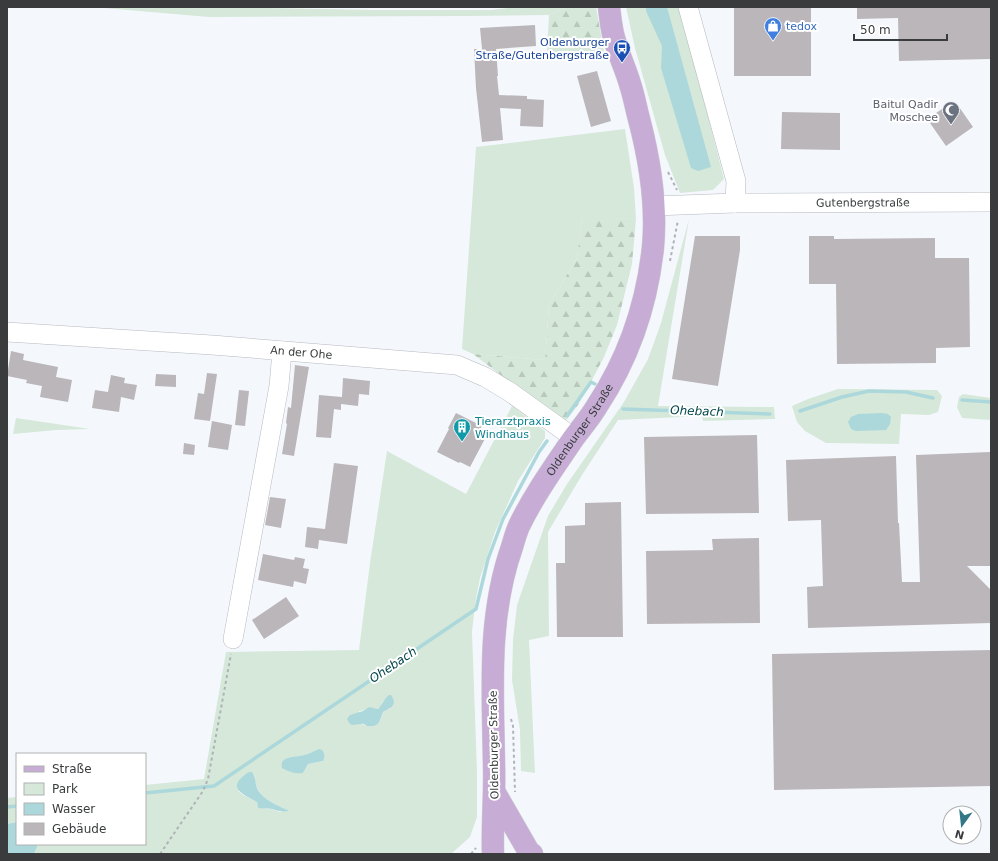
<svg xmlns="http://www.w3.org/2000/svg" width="998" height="861" font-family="'DejaVu Sans',sans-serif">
  <defs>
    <pattern id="forest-firs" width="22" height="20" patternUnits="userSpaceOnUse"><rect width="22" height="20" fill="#d5e8d9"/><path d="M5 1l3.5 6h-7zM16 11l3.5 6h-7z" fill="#b8c8bb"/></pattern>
  </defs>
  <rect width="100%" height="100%" fill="#f4f8fd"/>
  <g fill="#d5e8d9" fill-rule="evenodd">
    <polygon points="92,7 208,7 374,10 492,10 515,7 567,7 549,15 468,16 209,17"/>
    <polygon points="626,7 680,7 724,179 713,190 680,193 665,155 635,48"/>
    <polygon points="625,129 634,188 636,219 582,218 577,258 549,305 545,360 473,354 462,349 476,147"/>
    <polygon points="689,219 658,406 774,407 775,419 703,421 702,416 618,420 582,475 548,532 549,636 529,640 535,773 521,771 520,730 512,680 513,640 517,605 548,516 567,484 624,402 648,359 661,323"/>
    <polygon points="838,389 937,390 942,396 938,412 929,415 901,414 899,444 826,443 805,431 797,422 792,406 808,399"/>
    <polygon points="963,394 991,398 991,420 962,418 957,407 959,397"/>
    <path d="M512,406l33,25v7l-27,43 -23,51 -15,46 -5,26 -3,28 5,139v46l-7,20 -19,17h-417l3,-7v-3h108v-59l59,-6 22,-127 133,-2 11,-87 17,-112 79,43zM383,701l8,7 -8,4c-2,9 -5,16 -16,14 -2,-1 -4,-2 -6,-2l-2,-13c9,-1 8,-5 19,-2l3,-3zM311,753l12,8 -15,3 -5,9 -15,-15 14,-2zM254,774c2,22 15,28 34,36l-8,2 -9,-3 -13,-1 -1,-6 -14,-7 -5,-4z"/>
    <polygon points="16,418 90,429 56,430 13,434"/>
    <polygon points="17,797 17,822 7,824 7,798"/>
  </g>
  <g fill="url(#forest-firs)">
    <polygon points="567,7 596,7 604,52 579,58 556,58 547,51 549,15"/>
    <polygon points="582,217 636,219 632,264 617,325 604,357 591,382 578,405 564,423 473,354 545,360 549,305 577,258"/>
  </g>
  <g fill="#acd8dc">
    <polygon points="646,7 667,7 711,167 698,171 691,168 661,68 662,46 646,11"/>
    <polygon points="882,413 888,414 891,417 890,424 886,430 856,431 851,429 848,422 851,417 858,414"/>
    <path d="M389,695h2c7,10 0,13 -8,17 -3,9 -4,16 -16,14 -2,-1 -3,-3 -6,-2 -7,0 -10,4 -14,-5l3,-4 13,-4 6,-4 9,2c4,-4 6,-10 11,-14z"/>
    <path d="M319,749l3,1c3,4 3,6 1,11l-15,3 -5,9c-8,1 -14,-1 -21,-5 -3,-13 14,-10 22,-13 5,-1 10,-4 15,-6z"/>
    <path d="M249,772h3c4,5 3,13 6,18 6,10 20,16 30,20v1c-6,1 -10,0 -16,-2 -5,-1 -9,0 -14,-1l-1,-6c-17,-9 -31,-15 -8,-30z"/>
    <polygon points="17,822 17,844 37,844 37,847 34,854 7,854 7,824"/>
  </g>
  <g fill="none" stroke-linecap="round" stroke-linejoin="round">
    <g stroke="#acd8dc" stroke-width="3.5">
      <polyline points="962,400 991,402"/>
      <polyline points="623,409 770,414"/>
      <polyline points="800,411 842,397 869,391 906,392 933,398"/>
      <polyline points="567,416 591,382 595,384"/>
      <polyline points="145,793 214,786 476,609 488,559 503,519 539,452 547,441"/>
      <polyline points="7,807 17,806"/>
    </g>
  </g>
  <g fill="#bbb6ba">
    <rect x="734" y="7" width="77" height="69"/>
    <polygon points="857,7 991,7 991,59 899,61 898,18 857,19"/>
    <polygon points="535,25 536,46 496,49 498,76 497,76 499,95 527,96 527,99 544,100 543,127 520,126 521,109 500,108 503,140 482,142 476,88 474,49 482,49 480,28"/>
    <polygon points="597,71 611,121 591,127 577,76"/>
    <polygon points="951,103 953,106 957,104 973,127 946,146 930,123 936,119 933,115"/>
    <polygon points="782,112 840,113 840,150 781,149"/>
    <polygon points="695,236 740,236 740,250 718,386 672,379"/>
    <polygon points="809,236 834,236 834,239 935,238 935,258 969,258 970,347 936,348 936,363 837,364 836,284 809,284"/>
    <polygon points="11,351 24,354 23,360 58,367 56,377 72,380 68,402 40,397 42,386 26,383 27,380 7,376"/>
    <polygon points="295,365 309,367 294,456 282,454 287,424 286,423 288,407 291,408"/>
    <polygon points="207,373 217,374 210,421 194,419 198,393 204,394"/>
    <polygon points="156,374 176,375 176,387 155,386"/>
    <polygon points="111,375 125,378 124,383 137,385 134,400 121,397 119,412 92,408 95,390 108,392"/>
    <polygon points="343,378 370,381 369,395 359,394 358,406 341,404 341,410 334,409 331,438 316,437 319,395 342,397"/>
    <polygon points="239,390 249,391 245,426 235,425"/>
    <polygon points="456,413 482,426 480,429 488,433 470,467 460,462 459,463 437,452 449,429 448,428"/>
    <polygon points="212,421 232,425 228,450 208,447"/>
    <polygon points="757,435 759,513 646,514 644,437"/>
    <polygon points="184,443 195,445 194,455 183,454"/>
    <polygon points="990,452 991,566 967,566 991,590 991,623 808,628 807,587 823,586 821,520 788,521 786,460 896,456 898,523 899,523 902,582 920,582 916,455"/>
    <polygon points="334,463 358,466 347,544 319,540 318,549 305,547 307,527 325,529"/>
    <polygon points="270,497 286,499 281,528 265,525"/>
    <polygon points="621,502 623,637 557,637 556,563 565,563 565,526 585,525 585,503"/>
    <polygon points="759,538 760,623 647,624 646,551 713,550 712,539"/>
    <polygon points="263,554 294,560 295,557 305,559 303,568 309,569 306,584 294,581 293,587 258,580"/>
    <polygon points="286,597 299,616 264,639 252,620"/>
    <polygon points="991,650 991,786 774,790 772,654"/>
  </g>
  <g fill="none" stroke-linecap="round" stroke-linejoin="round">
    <g stroke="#b6b9be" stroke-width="20">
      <g id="minor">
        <polyline points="688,7 736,181 735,203"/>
        <path id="s1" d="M654,206l81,-3 256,-1"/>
        <path id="s2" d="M7,332l205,13 245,20 28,12 25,15 64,46"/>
        <polyline points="233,639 279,386 282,351"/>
      </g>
    </g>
    <g stroke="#d3d4d4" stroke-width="23">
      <g id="major">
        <polyline points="495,793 529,852 532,854"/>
        <path id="s3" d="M493,854c-1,-30 2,-60 1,-89 -1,-74 -7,-147 18,-218 2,-7 4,-14 7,-21 15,-31 35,-59 54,-87 8,-11 17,-21 24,-33 31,-47 50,-102 56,-159 4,-43 -3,-86 -14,-128 -3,-11 -5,-23 -9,-35 -5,-17 -13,-33 -17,-50 -2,-9 -3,-18 -4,-27"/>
      </g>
    </g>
    <g stroke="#afb3b7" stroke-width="2" stroke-dasharray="3 3" stroke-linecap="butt">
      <polyline points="668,172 677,190"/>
      <polyline points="670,261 678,220"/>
      <polyline points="511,719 513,726 515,792"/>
      <polyline points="160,854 203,791 208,779 231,654"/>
      <polyline points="471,854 476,848"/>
    </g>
    <use href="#minor" stroke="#fff" stroke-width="19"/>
    <use href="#major" stroke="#c7add5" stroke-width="22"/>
  </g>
  <defs>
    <g id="shop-pin" transform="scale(0.9)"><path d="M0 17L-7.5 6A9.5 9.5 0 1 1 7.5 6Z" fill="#3f7fe0" stroke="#fff"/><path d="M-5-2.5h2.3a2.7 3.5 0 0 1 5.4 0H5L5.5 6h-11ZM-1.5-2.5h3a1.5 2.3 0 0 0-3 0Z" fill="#fff"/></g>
    <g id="bus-pin" transform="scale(0.9)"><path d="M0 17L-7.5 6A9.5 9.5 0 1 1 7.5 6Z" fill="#1a4fb4" stroke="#fff"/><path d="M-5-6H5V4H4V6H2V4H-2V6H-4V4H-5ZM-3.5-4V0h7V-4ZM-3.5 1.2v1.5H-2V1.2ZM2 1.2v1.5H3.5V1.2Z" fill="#fff"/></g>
    <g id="mosque-pin" transform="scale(0.9)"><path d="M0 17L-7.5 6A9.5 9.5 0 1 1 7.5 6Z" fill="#6b7280" stroke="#fff"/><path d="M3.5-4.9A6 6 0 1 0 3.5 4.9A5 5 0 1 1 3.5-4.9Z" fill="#fff"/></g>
    <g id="building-pin" transform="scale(0.9)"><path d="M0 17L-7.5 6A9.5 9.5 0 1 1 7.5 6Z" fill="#0f9aa8" stroke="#fff"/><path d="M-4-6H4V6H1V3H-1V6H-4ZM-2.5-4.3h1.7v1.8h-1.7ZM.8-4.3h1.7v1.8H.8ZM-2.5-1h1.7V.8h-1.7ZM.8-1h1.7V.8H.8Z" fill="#fff"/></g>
  </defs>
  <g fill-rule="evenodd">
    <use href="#shop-pin" x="773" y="26"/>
    <use href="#bus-pin" x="622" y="48"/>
    <use href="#mosque-pin" x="951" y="110"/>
    <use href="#building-pin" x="462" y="427"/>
  </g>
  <g text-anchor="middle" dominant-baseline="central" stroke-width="4" stroke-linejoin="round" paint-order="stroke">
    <g font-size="11" fill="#366cbe" stroke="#fff" text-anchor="start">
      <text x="786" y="26">tedox</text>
    </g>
    <g font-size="11" fill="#164399" stroke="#fff" text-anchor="end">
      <text x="609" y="42">Oldenburger<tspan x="609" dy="13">Straße/Gutenbergstraße</tspan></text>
    </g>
    <g font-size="11" fill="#5b616d" stroke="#fff" text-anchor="end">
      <text x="938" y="104">Baitul Qadir<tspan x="938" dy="13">Moschee</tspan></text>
    </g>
    <g font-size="11" fill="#393b3d" stroke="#fff">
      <text stroke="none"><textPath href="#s1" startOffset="209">Gutenbergstraße</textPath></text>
      <text stroke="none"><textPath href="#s2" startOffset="295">An der Ohe</textPath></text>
      <text stroke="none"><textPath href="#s3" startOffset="445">Oldenburger Straße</textPath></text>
      <text transform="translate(494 745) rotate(-91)">Oldenburger Straße</text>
    </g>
    <g font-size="11" fill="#0d838f" stroke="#fff" text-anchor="start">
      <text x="475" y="421">Tierarztpraxis<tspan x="475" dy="13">Windhaus</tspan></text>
    </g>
    <g font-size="12" font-style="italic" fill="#00454a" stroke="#fff">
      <text transform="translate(697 411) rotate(2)">Ohebach</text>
      <text transform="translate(393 665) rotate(-34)">Ohebach</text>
    </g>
  </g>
  <rect width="998" height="861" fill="none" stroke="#393b3d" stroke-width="16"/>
  <rect x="16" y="753" width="130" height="92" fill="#ffffff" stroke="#b0b1b1"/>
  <rect x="24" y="766" width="20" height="6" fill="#c7add5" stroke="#b0b1b1"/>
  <text x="52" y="773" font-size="12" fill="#393b3d">Straße</text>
  <rect x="24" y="783" width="20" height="12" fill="#d5e8d9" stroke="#b0b1b1"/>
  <text x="52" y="793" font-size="12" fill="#393b3d">Park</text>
  <rect x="24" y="803" width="20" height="12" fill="#acd8dc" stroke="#b0b1b1"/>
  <text x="52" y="813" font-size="12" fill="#393b3d">Wasser</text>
  <rect x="24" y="823" width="20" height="12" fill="#bbb6ba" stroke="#b0b1b1"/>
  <text x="52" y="833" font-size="12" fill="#393b3d">Gebäude</text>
  <g transform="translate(962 825) rotate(195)"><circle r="19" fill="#ffffff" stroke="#b0b1b1"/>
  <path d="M0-3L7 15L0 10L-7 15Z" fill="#337787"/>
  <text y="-6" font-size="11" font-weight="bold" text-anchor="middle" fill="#393b3d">N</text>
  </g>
  <path d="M854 34v6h93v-6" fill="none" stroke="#393b3d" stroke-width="2"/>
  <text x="860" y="34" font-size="12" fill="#393b3d" stroke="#ffffff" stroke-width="3" paint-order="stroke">50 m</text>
</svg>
